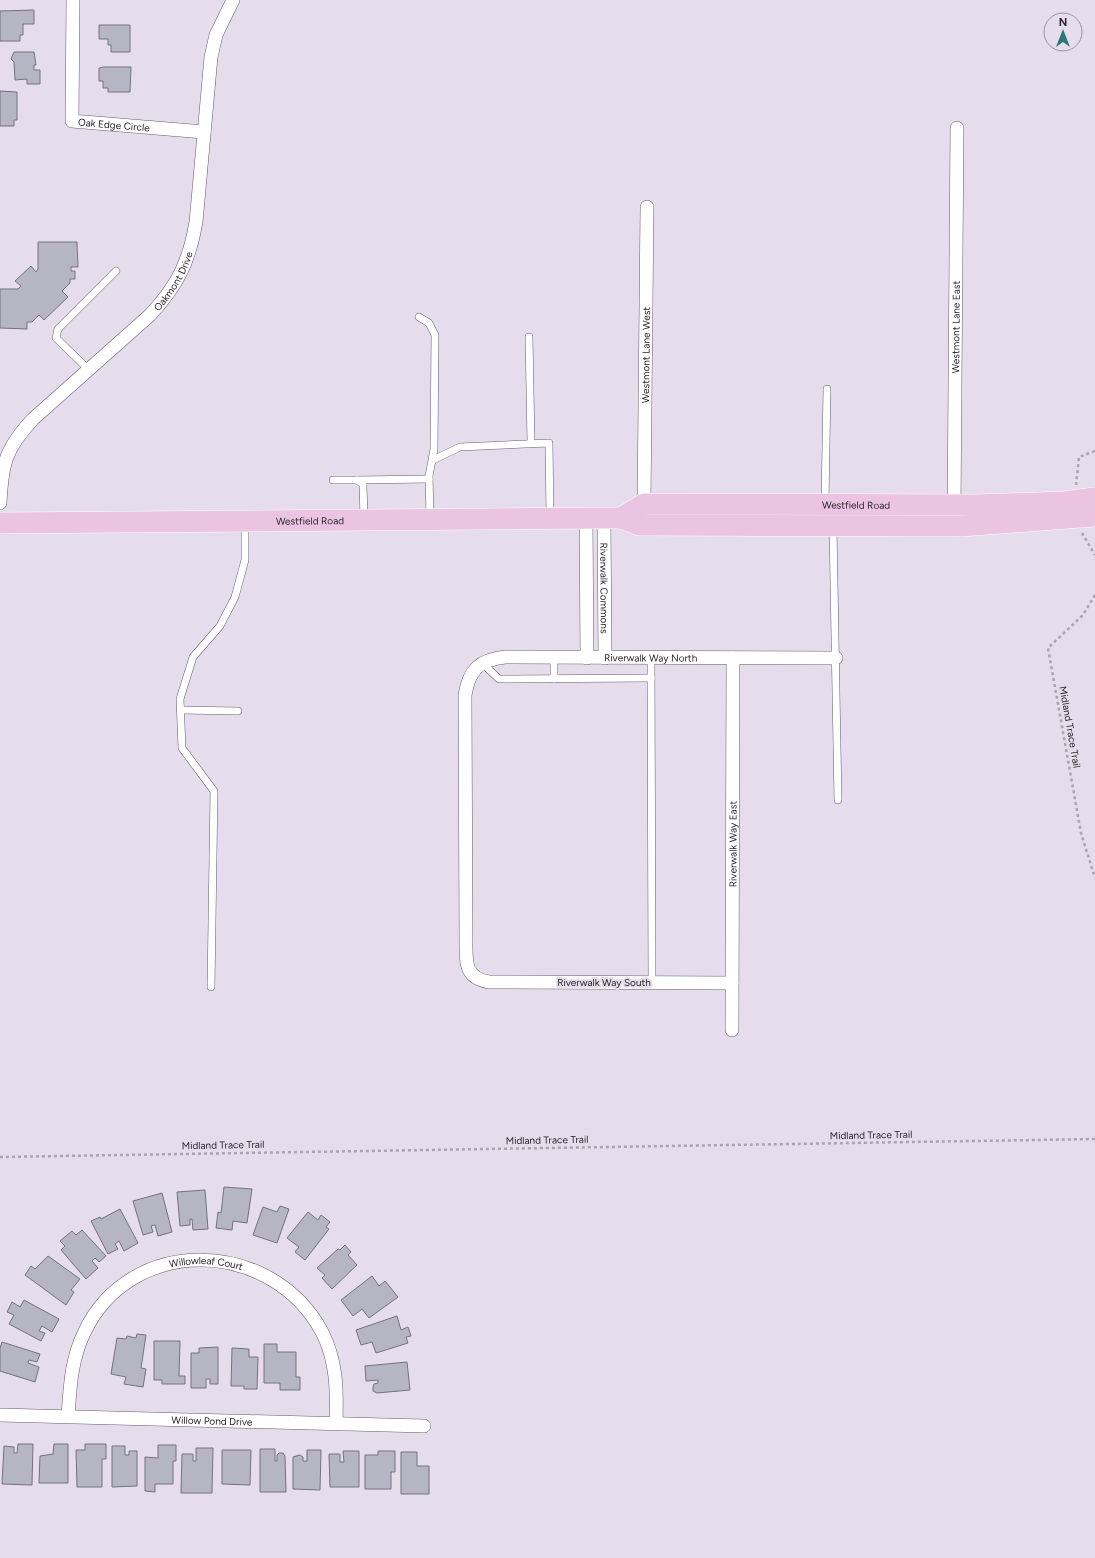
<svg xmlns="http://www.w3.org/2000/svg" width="1095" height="1558" font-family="Figtree,sans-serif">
  <rect width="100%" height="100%" fill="#e5ddeb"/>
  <g fill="#b6b5c4" stroke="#737280">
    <polygon points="34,10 34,24 23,24 23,35 20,35 20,41 0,41 0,11"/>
    <polygon points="99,25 130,25 130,52 111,52 111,45 108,45 108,39 99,39"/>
    <polygon points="14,52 34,52 36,65 34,65 34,70 40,70 40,84 27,84 27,79 15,80 14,62 11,59"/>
    <polygon points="103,67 131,67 130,92 108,92 108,88 103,88 103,81 99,81 99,68"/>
    <polygon points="0,91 17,92 17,120 14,120 14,126 0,126"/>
    <polygon points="38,242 77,242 78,267 71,267 71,271 75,271 75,279 70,279 70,283 62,291 68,297 44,320 39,315 32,322 27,322 27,329 0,328 0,289 18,289 21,286 15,281 31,266 36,272 38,269"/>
    <polygon points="224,1187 252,1189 247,1223 233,1221 232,1230 216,1228 218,1212 221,1213"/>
    <polygon points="205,1190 208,1229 193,1230 192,1219 190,1219 190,1225 180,1226 177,1192"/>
    <polygon points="162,1193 172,1232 158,1236 155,1225 151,1226 153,1232 143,1235 133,1201"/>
    <polygon points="280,1206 289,1209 277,1243 253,1235 263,1207 277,1212"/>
    <polygon points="120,1209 138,1243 124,1251 119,1241 115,1244 118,1249 108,1254 91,1221 100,1217 101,1219"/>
    <polygon points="308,1212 318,1220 321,1215 330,1222 326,1227 329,1229 305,1260 295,1252 299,1247 287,1238"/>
    <polygon points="82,1230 106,1256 99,1262 95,1258 92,1261 98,1268 86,1279 61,1250 65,1246 60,1241 72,1231 76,1235"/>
    <polygon points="345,1245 351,1252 348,1255 357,1265 332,1289 322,1278 325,1275 317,1268 338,1249 340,1250"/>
    <polygon points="48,1256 80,1279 71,1290 74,1292 66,1305 25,1275 31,1266 35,1269"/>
    <polygon points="372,1276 379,1286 385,1281 398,1297 369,1318 362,1309 353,1316 341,1300"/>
    <polygon points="24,1300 59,1319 52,1332 42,1326 39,1331 45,1333 41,1341 9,1324 14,1315 7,1312 12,1302 20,1307"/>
    <polygon points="397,1316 401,1330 408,1327 411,1336 406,1337 408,1343 376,1353 372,1342 361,1345 356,1330"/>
    <polygon points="137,1334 146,1335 141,1368 146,1369 143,1387 124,1384 126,1377 111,1374 117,1338 126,1339 127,1336 136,1338"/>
    <polygon points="154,1341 180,1341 179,1376 185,1376 185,1384 162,1384 162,1380 154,1380"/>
    <polygon points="2,1342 40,1354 37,1362 29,1360 28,1363 39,1367 35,1382 0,1371 0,1348"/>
    <polygon points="264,1344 277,1344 277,1352 296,1352 296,1377 300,1377 300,1390 280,1390 280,1383 264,1383"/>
    <polygon points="218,1347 218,1384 210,1384 210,1379 206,1379 206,1388 191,1388 191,1353 199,1353 199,1348"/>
    <polygon points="232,1348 249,1349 249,1357 258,1357 257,1389 244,1389 244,1386 231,1386"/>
    <polygon points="407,1362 410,1390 377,1393 373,1391 373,1387 374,1384 378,1383 378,1380 366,1381 365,1366"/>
    <polygon points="18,1444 33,1444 32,1485 2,1484 4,1446 14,1447 14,1453 17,1453"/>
    <polygon points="54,1444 68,1444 68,1483 39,1483 40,1456 53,1454"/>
    <polygon points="85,1444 106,1444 106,1459 102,1459 102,1487 77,1487 76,1450 85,1450"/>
    <polygon points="158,1445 176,1445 176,1461 173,1461 173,1484 155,1484 155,1492 145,1491 145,1457 158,1458"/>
    <polygon points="112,1446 125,1446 125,1455 129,1455 129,1451 137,1451 137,1486 112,1487"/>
    <polygon points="196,1448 213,1448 212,1493 181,1493 182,1454 193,1454 193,1461 196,1461"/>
    <polygon points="260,1449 275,1449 275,1461 277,1461 277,1455 279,1453 283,1453 285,1456 286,1492 260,1492"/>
    <polygon points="222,1450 251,1450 250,1485 222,1484"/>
    <polygon points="307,1450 321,1450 320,1490 293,1489 293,1457 300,1455 303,1457 303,1461 307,1461"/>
    <polygon points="343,1451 359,1451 359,1487 330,1487 329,1454 340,1454 340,1462 344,1462"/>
    <polygon points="378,1451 395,1451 395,1472 391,1472 391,1489 365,1489 365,1455 378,1455"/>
    <polygon points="401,1452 417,1452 417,1466 429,1466 429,1494 401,1494"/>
  </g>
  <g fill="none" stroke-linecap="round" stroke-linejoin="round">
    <g stroke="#645d69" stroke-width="8">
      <g id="service">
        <polyline points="419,317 429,323 435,335 434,449 429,476 430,517"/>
        <polyline points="529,337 531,443"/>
        <polyline points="88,369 56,338 58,329 116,271"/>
        <polyline points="433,460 460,447 549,443 550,516"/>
        <polyline points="333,480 357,480 363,484 364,518"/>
        <polyline points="357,480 429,479"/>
        <polyline points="825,502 827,389"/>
        <polyline points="833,528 838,800"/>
        <polyline points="554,658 554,679"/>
        <polyline points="651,658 652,982"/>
        <polyline points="482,663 499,679 651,678"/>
        <polyline points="181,710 238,711"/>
        <polyline points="211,987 214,791 182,748 180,699 193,657 220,626 235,597 245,560 245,523"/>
      </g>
    </g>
    <g stroke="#645d69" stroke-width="14">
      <g id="minor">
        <path id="s1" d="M73,0l-1,121 132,11"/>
        <path id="s2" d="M0,503c2,-39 5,-54 33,-84l117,-104c28,-30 39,-53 46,-93l15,-165 5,-22 17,-35"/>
        <path id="s3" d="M644,504l3,-297"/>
        <path id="s4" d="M954,513l3,-385"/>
        <polyline points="586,518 587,658"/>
        <path id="s5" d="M604,518l1,140"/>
        <path id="s6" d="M732,983l-243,-1c-25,-4 -23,-21 -23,-41l-1,-246c4,-25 14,-35 40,-38l331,1"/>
        <path id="s7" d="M732,1030l1,-372"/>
        <path id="s8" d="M0,1415l424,11"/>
        <path id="s9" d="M68,1416c2,-28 3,-56 16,-83 46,-99 188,-95 238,-1 15,29 15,59 14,91"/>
      </g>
    </g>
    <g stroke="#fff" stroke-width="22">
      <g id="primary">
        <path id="s10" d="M621,518l23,-14 334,1 86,-3 31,-4"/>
        <path id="s11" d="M0,523l604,-5h17l18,7 322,1 134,-10"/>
      </g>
    </g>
    <g stroke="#aaa4af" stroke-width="2.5" stroke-dasharray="3 3" stroke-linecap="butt">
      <polyline points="1076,485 1079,457 1095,451"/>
      <polyline points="1082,533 1095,555"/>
      <polyline points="1095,595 1083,615 1048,648 1081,833 1095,878"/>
      <polyline points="0,1157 1095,1139"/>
    </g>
    <use href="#service" stroke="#fff" stroke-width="7"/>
    <use href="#minor" stroke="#fff" stroke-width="13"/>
    <use href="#primary" stroke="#ebc4e2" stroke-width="21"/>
  </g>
  <g text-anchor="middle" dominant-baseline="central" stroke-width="4" stroke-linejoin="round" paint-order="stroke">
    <g font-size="10" fill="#27242a" stroke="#e5ddeb">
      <text stroke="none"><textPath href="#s1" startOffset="163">Oak Edge Circle</textPath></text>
      <text stroke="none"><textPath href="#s2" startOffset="291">Oakmont Drive</textPath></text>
      <text stroke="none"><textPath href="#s4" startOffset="186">Westmont Lane East</textPath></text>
      <text stroke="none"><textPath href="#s3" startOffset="149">Westmont Lane West</textPath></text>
      <text stroke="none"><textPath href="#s10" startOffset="239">Westfield Road</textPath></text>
      <text stroke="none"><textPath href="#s11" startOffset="310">Westfield Road</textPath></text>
      <text stroke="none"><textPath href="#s5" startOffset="70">Riverwalk Commons</textPath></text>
      <text stroke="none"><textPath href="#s6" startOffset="749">Riverwalk Way North</textPath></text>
      <text transform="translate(1070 727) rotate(80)">Midland Trace Trail</text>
      <text stroke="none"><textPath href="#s7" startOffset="186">Riverwalk Way East</textPath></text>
      <text x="604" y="982">Riverwalk Way South</text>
      <text transform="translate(871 1135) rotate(-1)">Midland Trace Trail</text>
      <text transform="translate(547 1140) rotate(-1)">Midland Trace Trail</text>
      <text transform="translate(223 1145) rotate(-1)">Midland Trace Trail</text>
      <text stroke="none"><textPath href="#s9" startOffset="236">Willowleaf Court</textPath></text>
      <text stroke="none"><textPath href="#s8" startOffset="212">Willow Pond Drive</textPath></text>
    </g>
  </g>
  <g transform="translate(1063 32)"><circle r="19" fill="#e5ddeb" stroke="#99939e"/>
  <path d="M0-3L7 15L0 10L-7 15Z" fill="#2d7776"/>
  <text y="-6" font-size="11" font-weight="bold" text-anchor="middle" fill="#27242a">N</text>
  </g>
</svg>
